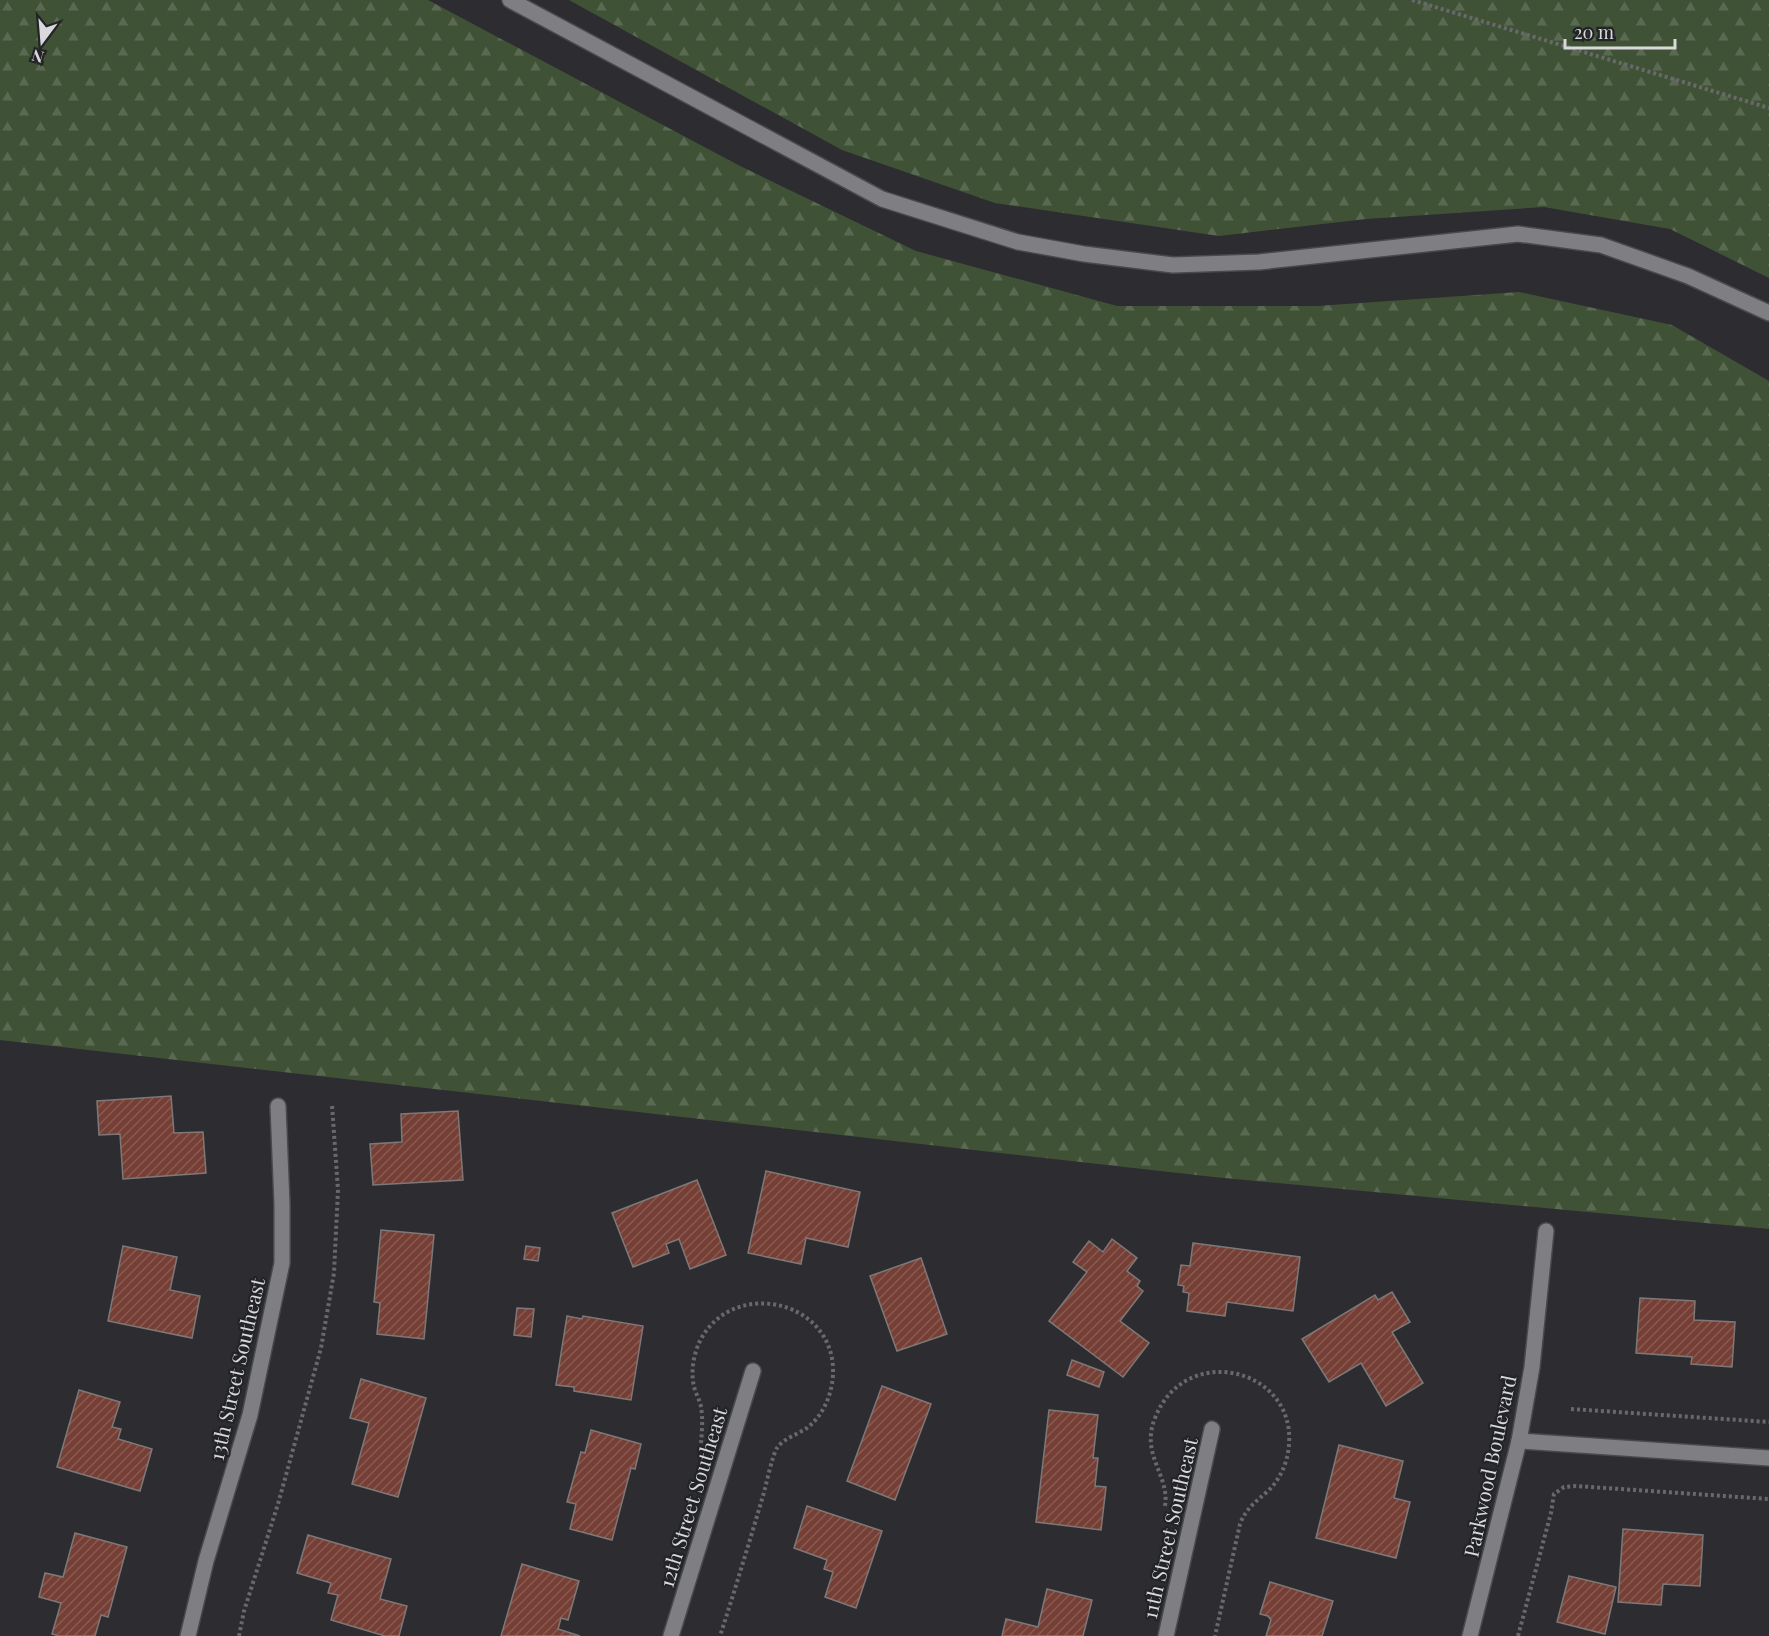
<svg xmlns="http://www.w3.org/2000/svg" width="1769" height="1636" font-family="'Playfair Display',serif">
  <defs>
    <pattern id="forest-firs" width="22" height="20" patternUnits="userSpaceOnUse" patternTransform="scale(1.5)"><rect width="22" height="20" fill="#3f5236"/><path d="M5 1l3.5 6h-7zM16 11l3.5 6h-7z" fill="#5a6a52"/></pattern>
    <pattern id="building-hatch" width="6" height="6" patternUnits="userSpaceOnUse" patternTransform="scale(1.5)"><rect width="6" height="6" fill="#753f35"/><path d="M-1 1l2-2M0 6l6-6M5 7l2-2" fill="none" stroke="#885a52"/></pattern>
  </defs>
  <rect width="100%" height="100%" fill="#2d2d31"/>
  <g fill="url(#forest-firs)">
    <polygon points="0,0 428,0 740,166 916,251 1117,306 1317,306 1519,292 1672,325 1769,381 1769,1229 1214,1177 0,1040"/>
    <polygon points="569,0 1769,0 1769,278 1670,229 1544,207 1366,219 1219,236 995,203 842,150"/>
  </g>
  <g fill="url(#building-hatch)" stroke="#7e7978" stroke-width="1.5">
    <polygon points="171,1096 174,1133 203,1132 206,1173 123,1179 120,1134 99,1135 97,1101"/>
    <polygon points="458,1111 463,1180 373,1185 370,1144 402,1142 401,1114"/>
    <polygon points="766,1171 860,1192 848,1247 806,1238 801,1264 748,1253"/>
    <polygon points="697,1180 726,1255 690,1269 679,1239 666,1244 669,1253 633,1267 612,1213"/>
    <polygon points="381,1230 434,1235 424,1339 377,1334 380,1303 374,1302"/>
    <polygon points="1112,1239 1137,1258 1127,1271 1140,1281 1137,1286 1143,1291 1120,1321 1149,1343 1123,1377 1049,1321 1087,1272 1073,1262 1089,1241 1103,1252"/>
    <polygon points="1193,1243 1300,1257 1293,1311 1227,1302 1225,1316 1187,1311 1189,1293 1183,1292 1184,1286 1178,1285 1181,1265 1190,1266"/>
    <polygon points="123,1246 177,1257 170,1290 200,1296 192,1338 108,1321"/>
    <polygon points="526,1246 540,1248 538,1261 524,1259"/>
    <polygon points="921,1258 947,1334 897,1351 870,1276"/>
    <polygon points="1392,1292 1410,1322 1392,1332 1423,1383 1386,1406 1361,1363 1329,1382 1302,1339 1375,1295 1378,1300"/>
    <polygon points="1640,1298 1695,1301 1694,1320 1735,1322 1732,1367 1691,1364 1692,1357 1636,1353"/>
    <polygon points="517,1308 534,1309 531,1337 514,1335"/>
    <polygon points="567,1316 582,1319 583,1316 643,1326 631,1400 574,1391 574,1387 556,1385"/>
    <polygon points="1072,1360 1104,1372 1099,1387 1067,1375"/>
    <polygon points="361,1379 426,1398 398,1497 352,1484 369,1423 350,1418"/>
    <polygon points="882,1386 931,1404 895,1500 847,1481"/>
    <polygon points="79,1390 120,1402 112,1427 121,1429 118,1439 152,1449 140,1491 57,1467"/>
    <polygon points="1049,1410 1098,1415 1093,1458 1098,1458 1095,1486 1106,1487 1101,1530 1036,1522"/>
    <polygon points="591,1430 641,1444 635,1469 631,1468 612,1540 570,1529 576,1504 567,1502 581,1452 585,1453"/>
    <polygon points="1339,1445 1403,1461 1394,1498 1410,1502 1396,1558 1316,1538"/>
    <polygon points="807,1506 882,1531 856,1608 825,1597 833,1572 824,1569 827,1560 794,1548"/>
    <polygon points="1623,1529 1703,1535 1700,1586 1663,1584 1661,1605 1618,1602"/>
    <polygon points="75,1533 127,1547 108,1617 101,1615 95,1636 59,1636 52,1634 61,1603 39,1597 45,1573 63,1577"/>
    <polygon points="308,1535 391,1559 380,1599 407,1606 399,1636 385,1636 331,1620 338,1595 328,1593 331,1583 297,1573"/>
    <polygon points="522,1564 579,1581 568,1620 561,1618 558,1629 580,1636 501,1636"/>
    <polygon points="1569,1576 1616,1587 1605,1634 1557,1622"/>
    <polygon points="1270,1582 1333,1601 1322,1636 1266,1636 1271,1620 1268,1616 1260,1614"/>
    <polygon points="1047,1589 1092,1600 1083,1636 1002,1636 1006,1619 1038,1627"/>
  </g>
  <g fill="none" stroke-linecap="round" stroke-linejoin="round">
    <g stroke="#48494c" stroke-width="18">
      <polyline id="service" points="510,0 882,199 1018,242 1084,254 1173,265 1259,262 1518,234 1601,245 1688,276 1769,313"/>
    </g>
    <g stroke="#48494c" stroke-width="18">
      <g id="minor">
        <polyline points="1519,1441 1769,1458"/>
        <polyline points="188,1636 206,1561 250,1415 282,1263 282,1204 278,1106"/>
        <polyline points="671,1636 753,1371"/>
        <polyline points="1166,1636 1212,1429"/>
        <polyline points="1470,1636 1519,1441 1532,1367 1546,1231"/>
      </g>
    </g>
    <g stroke="#69696c" stroke-width="4" stroke-dasharray="3 3" stroke-linecap="butt">
      <polyline points="1412,0 1769,108"/>
      <polyline points="1571,1409 1769,1422"/>
      <path d="M701,1443c1,-11 2,-25 0,-36 -1,-6 -4,-11 -6,-17 -5,-15 -2,-35 5,-49 31,-62 129,-43 133,26 1,23 -8,47 -26,61 -9,6 -24,11 -30,20 -5,8 -11,38 -14,48 -14,47 -28,94 -43,140"/>
      <path d="M1165,1506c5,-31 -25,-51 -10,-88 30,-77 140,-50 134,26 -1,17 -8,34 -20,46 -12,11 -23,18 -29,34l-25,112"/>
      <polyline points="239,1636 244,1611 278,1504 321,1348 334,1273 338,1190 332,1105"/>
      <polyline points="1518,1636 1551,1513 1554,1494 1564,1487 1576,1486 1769,1499"/>
    </g>
    <use href="#service" stroke="#7f7f83" stroke-width="15"/>
    <use href="#minor" stroke="#7f7f83" stroke-width="15"/>
  </g>
  <g text-anchor="middle" dominant-baseline="central" stroke-width="4.5" stroke-linejoin="round" paint-order="stroke">
    <g font-size="20" fill="#d9d9dc" stroke="#232427">
      <text transform="translate(236 1369) rotate(-77)">13th Street Southeast</text>
      <text transform="translate(1489 1466) rotate(-78)">Parkwood Boulevard</text>
      <text transform="translate(692 1497) rotate(-73)">12th Street Southeast</text>
      <text transform="translate(1169 1528) rotate(-77)">11th Street Southeast</text>
    </g>
  </g>
  <g transform="translate(42 42) rotate(196)" stroke="#232427" stroke-width="4.5" paint-order="stroke">
  <path d="M0-4.5L10 22L0 15L-10 22Z" fill="#d9d9dc"/>
  <text y="-9" font-size="16" font-weight="bold" text-anchor="middle" fill="#d9d9dc">N</text>
  </g>
  <path d="M1565 39v9h110v-9" fill="none" stroke="#d9d9dc" stroke-width="3"/>
  <text x="1574" y="39" font-size="18" fill="#d9d9dc" stroke="#232427" stroke-width="4.5" paint-order="stroke">20 m</text>
</svg>
